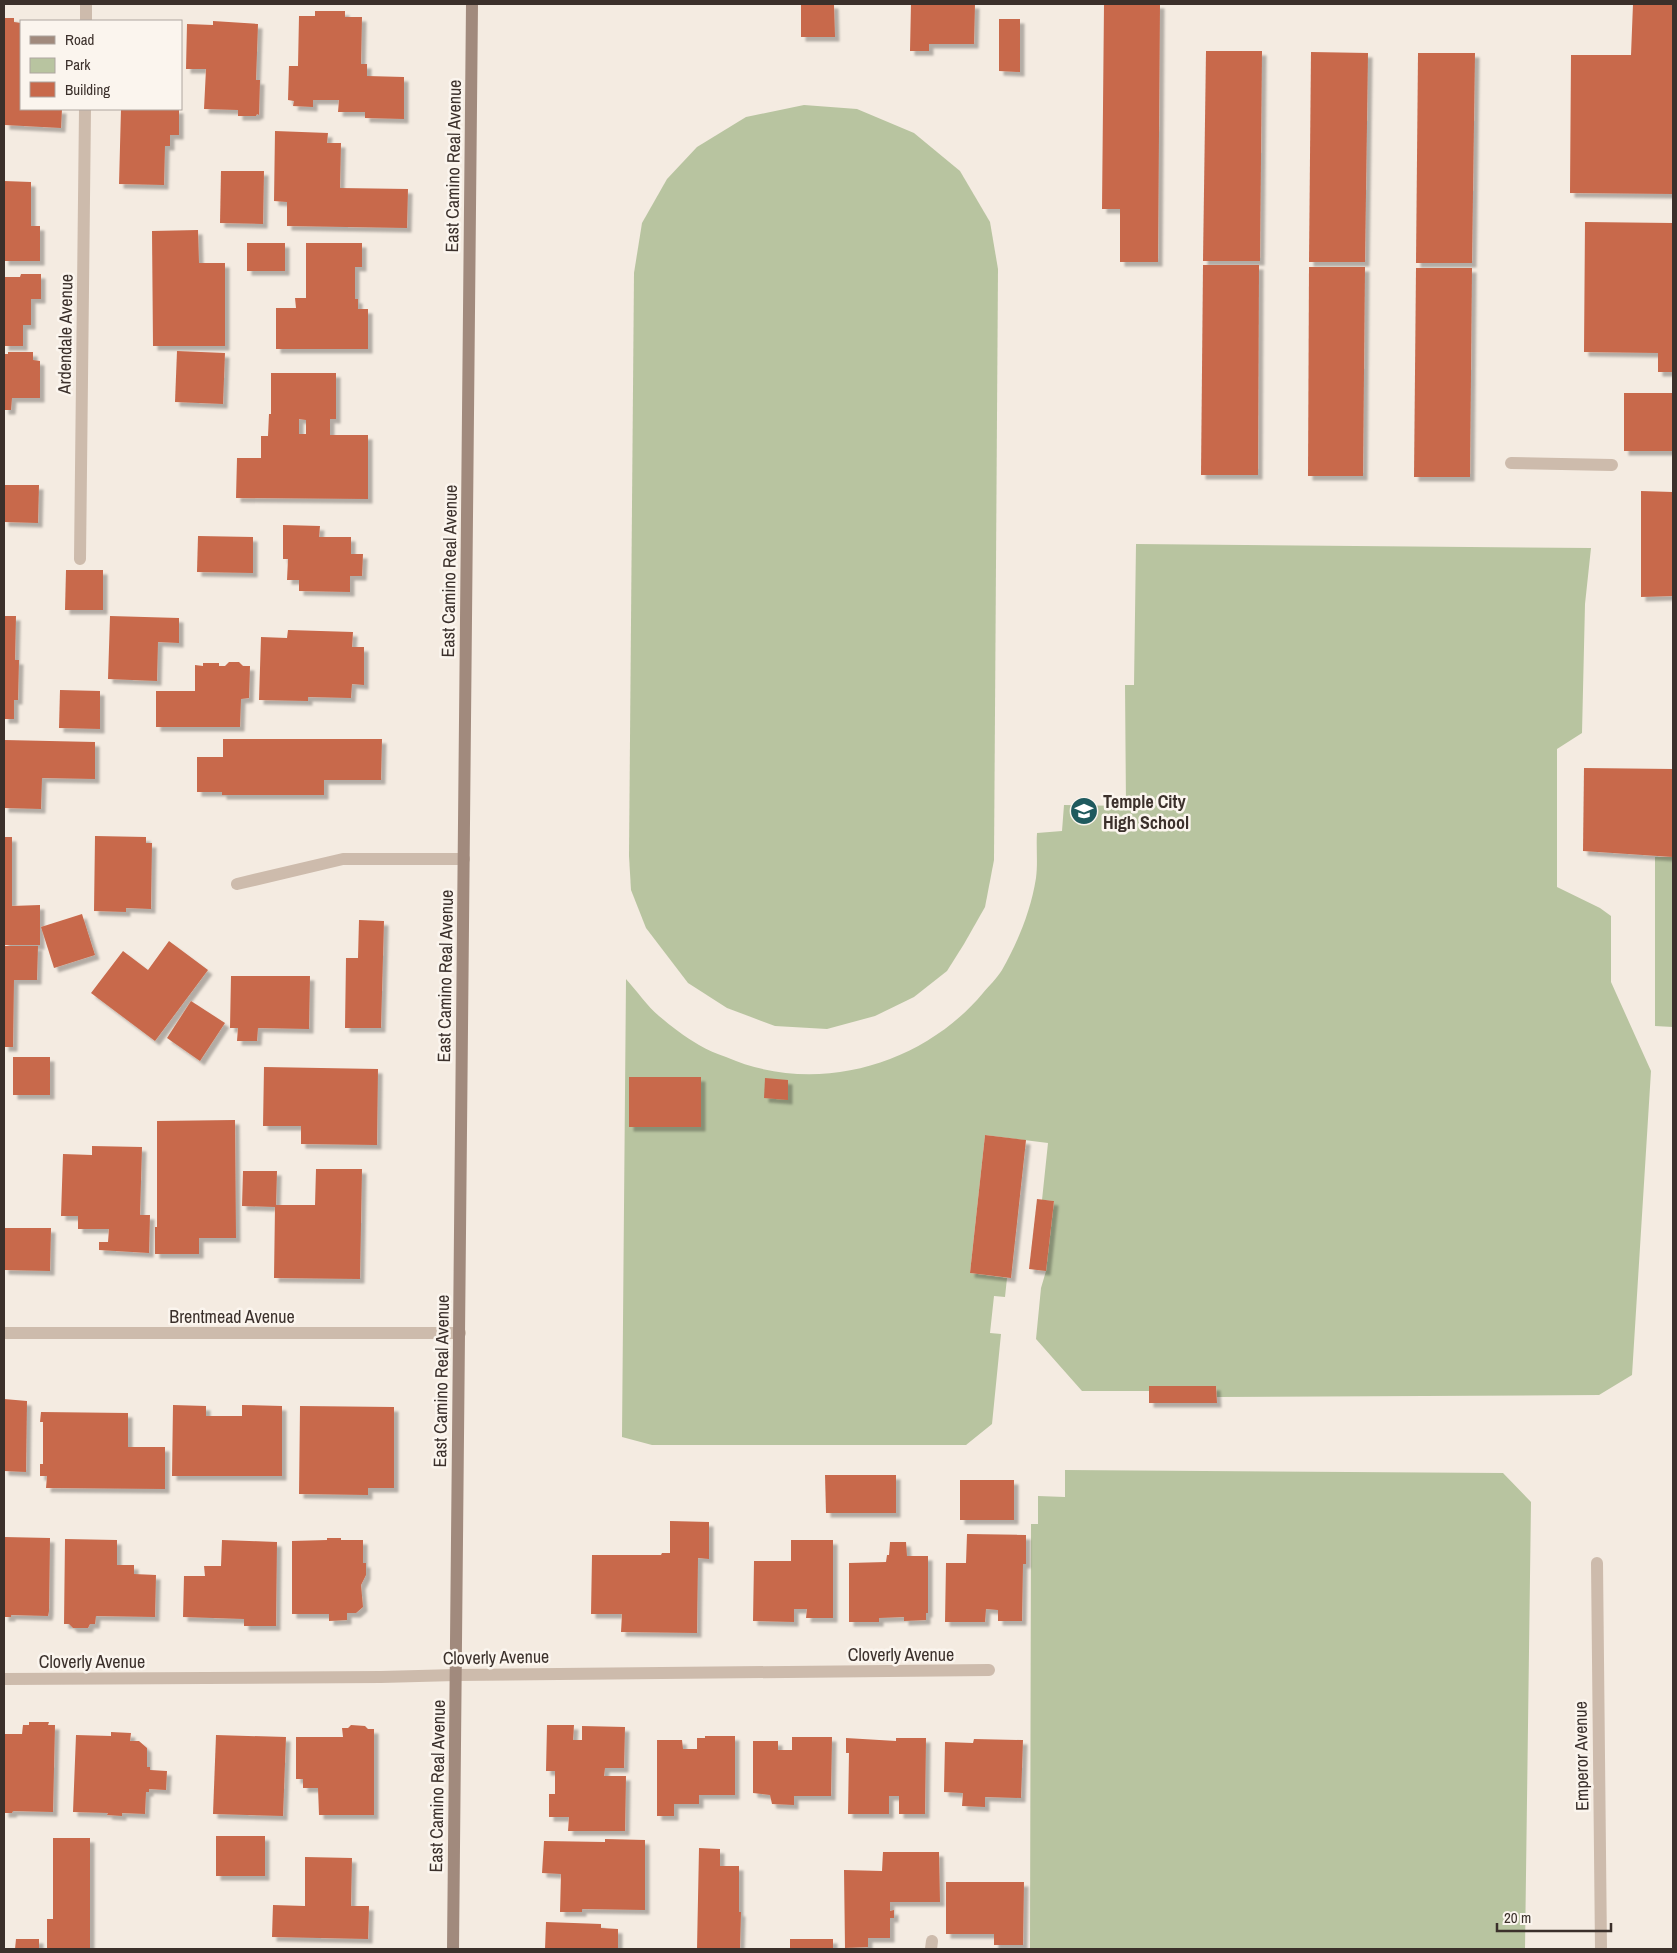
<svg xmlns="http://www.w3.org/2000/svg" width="1677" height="1953" font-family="'Archivo Narrow',sans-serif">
  <defs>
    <filter id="shadow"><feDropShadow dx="4.5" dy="4.5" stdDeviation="1" flood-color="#0004"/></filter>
  </defs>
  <rect width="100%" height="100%" fill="#f4ebe1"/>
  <g fill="#b8c4a0">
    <polygon points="804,105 857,109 914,133 960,171 990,222 998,269 994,860 985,907 964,944 947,971 914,997 875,1016 827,1029 775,1026 727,1008 688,983 646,928 631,890 629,856 634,273 642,223 667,179 697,147 746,117"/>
    <path d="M1136,544l455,4 -6,56 -3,129 -25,16v138l43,21 11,8v66l40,89 -19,304 -33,20 -382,2 -1,-11h-66v5h-68l-46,-52 5,-51 5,-17 8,-70 -12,-1 6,-57 -63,-8 -15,138 37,5 -2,19 -11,-1 -4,37 11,1 -9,90 -26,21h-314l-30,-8 4,-458c11,12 21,27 33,37 12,10 26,21 40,29 8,5 18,9 27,12 89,39 196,9 257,-64 6,-7 14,-15 19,-23 16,-28 29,-60 34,-92 2,-15 0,-31 1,-45l25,-2 2,-26 62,1 -1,-121h9z"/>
    <polygon points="1655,857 1673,857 1673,1027 1655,1026"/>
    <polygon points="1065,1470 1503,1473 1531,1502 1525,1949 1030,1949 1031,1524 1038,1524 1038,1496 1065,1497"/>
  </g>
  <g fill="#c8694b" fill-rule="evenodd" filter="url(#shadow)">
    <polygon points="801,4 834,4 835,37 801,37"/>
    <polygon points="911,4 975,4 974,44 929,44 929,51 910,51"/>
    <polygon points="1104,4 1160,4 1158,262 1120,262 1120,209 1102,209"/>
    <polygon points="1633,4 1673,4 1673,194 1570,193 1571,55 1631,55"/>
    <polygon points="315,11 345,11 345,17 362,17 361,64 367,64 367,76 404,77 404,119 365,118 365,112 338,112 339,100 313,100 313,107 293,106 294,101 288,100 289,66 298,66 299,16 315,16"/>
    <polygon points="4,18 14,18 14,22 21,23 21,109 62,109 61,128 5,125"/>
    <polygon points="999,19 1020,19 1020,72 999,71"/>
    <polygon points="213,21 258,24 256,80 260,80 259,115 257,114 256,116 238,116 238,110 204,109 206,69 186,69 187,24 213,25"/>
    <polygon points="1206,51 1262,51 1260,261 1203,261"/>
    <polygon points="1311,52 1368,53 1365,262 1309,262"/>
    <polygon points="1418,53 1475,53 1472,263 1416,263"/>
    <polygon points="121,109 179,109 179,135 170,135 170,146 165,146 164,185 119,184"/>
    <polygon points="275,131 328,133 327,143 341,143 340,188 408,189 407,228 287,226 287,202 274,201"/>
    <polygon points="221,171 264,171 263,224 220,223"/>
    <polygon points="4,181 31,182 31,226 40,226 40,261 4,261"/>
    <polygon points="1585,222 1673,223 1673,372 1658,372 1658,353 1584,352"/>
    <polygon points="198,230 199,263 225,263 225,346 153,346 152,231"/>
    <rect x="247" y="243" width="38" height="28"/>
    <polygon points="306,243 362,243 362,267 355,267 355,299 358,299 358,309 368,309 368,349 276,349 276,308 296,308 295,298 306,298"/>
    <polygon points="1203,265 1259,265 1258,475 1201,475"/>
    <polygon points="1309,267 1365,267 1363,476 1308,476"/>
    <polygon points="1416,268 1472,268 1470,477 1414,477"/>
    <polygon points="21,274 41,274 41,299 31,299 31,325 23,325 23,346 4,346 4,277 20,277"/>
    <polygon points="177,351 225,353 223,404 175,402"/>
    <polygon points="8,352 33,352 33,360 40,361 40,398 12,398 11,410 4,410 4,354 8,354"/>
    <path d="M271,373h65v46h-6v16h38v64l-132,-1 1,-40h24v-22h7l1,-22h2zM299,419l7,1v14h-7z"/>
    <rect x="1624" y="393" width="49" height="58"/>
    <polygon points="4,485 39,485 38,523 4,522"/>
    <polygon points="1641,491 1673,492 1673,596 1641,597"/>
    <polygon points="283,525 320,526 319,537 351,537 351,554 363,554 362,576 350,576 350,592 299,591 299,580 287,580 288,559 283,559"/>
    <polygon points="198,536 253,537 253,573 197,572"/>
    <polygon points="66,570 103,570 103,610 65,610"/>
    <polygon points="4,616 16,616 15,660 19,660 18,700 14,700 14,719 4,719"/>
    <polygon points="110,616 179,618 179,643 158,642 157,681 108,679"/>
    <polygon points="288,630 353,632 352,647 364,647 364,685 352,684 351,698 308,697 308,701 259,700 261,637 287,638"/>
    <polygon points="229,662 239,662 243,666 250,666 249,698 241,699 240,727 156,727 156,691 195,691 195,665 203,666 203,663 219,663 219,666 225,666"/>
    <polygon points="60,690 100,691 100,729 59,728"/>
    <polygon points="223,739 382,739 381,780 324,780 324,795 222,795 222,792 197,792 197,757 223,757"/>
    <polygon points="4,740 95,742 95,779 42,778 41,809 4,808"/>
    <polygon points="1584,768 1673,769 1673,857 1583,851"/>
    <polygon points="95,836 146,837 146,843 152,843 151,909 126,908 126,912 94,911"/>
    <polygon points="4,837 12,837 12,906 40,905 40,945 4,945"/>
    <polygon points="82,914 95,955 54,968 41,927"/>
    <polygon points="359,920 384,921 381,1028 345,1028 346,958 358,958"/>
    <polygon points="169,941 208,970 155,1041 91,993 123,951 148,970"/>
    <polygon points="4,946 38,946 37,980 14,980 13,1047 4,1047"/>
    <polygon points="231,976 310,976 309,1029 258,1028 257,1041 237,1041 238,1028 230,1028"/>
    <polygon points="191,1001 225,1023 200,1061 167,1038"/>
    <rect x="13" y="1057" width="37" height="38"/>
    <polygon points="264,1067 378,1069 377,1145 301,1144 301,1126 263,1126"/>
    <rect x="629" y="1077" width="72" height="50"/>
    <polygon points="765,1078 788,1080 788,1100 764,1098"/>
    <polygon points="235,1120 236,1238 199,1238 199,1254 155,1254 155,1227 157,1227 157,1121"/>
    <polygon points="985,1135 1026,1140 1011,1278 970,1273"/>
    <polygon points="92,1146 142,1147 140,1215 150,1215 149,1253 99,1250 99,1242 108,1242 109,1229 78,1229 78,1216 61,1216 63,1154 92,1155"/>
    <polygon points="316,1169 362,1169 360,1279 274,1278 275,1207 242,1206 243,1171 277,1171 276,1205 315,1205"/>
    <polygon points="1037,1199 1054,1201 1046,1271 1029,1269"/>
    <polygon points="4,1228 51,1228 50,1271 4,1270"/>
    <polygon points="1149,1386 1216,1386 1217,1403 1149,1403"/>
    <polygon points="4,1399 27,1401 26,1472 4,1471"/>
    <polygon points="173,1405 206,1406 206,1416 242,1416 242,1405 282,1406 282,1476 172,1476"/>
    <polygon points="300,1406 394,1407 394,1488 368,1488 368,1495 299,1494"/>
    <polygon points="41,1412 128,1413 128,1447 165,1447 165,1489 46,1488 47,1476 40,1476 40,1464 43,1464 43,1422 40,1422"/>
    <polygon points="825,1475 896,1475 896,1513 826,1513"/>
    <rect x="960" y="1480" width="54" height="40"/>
    <polygon points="670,1521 709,1522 709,1559 698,1558 697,1633 621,1632 622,1614 591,1614 592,1555 661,1555 662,1553 670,1553"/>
    <polygon points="967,1534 1026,1535 1026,1564 1023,1564 1022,1621 998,1621 998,1610 986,1609 985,1622 945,1622 946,1563 966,1563"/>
    <polygon points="4,1537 50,1538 49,1611 48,1616 11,1615 11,1617 4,1617"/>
    <polygon points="327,1538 341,1538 341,1540 363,1540 363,1563 366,1563 366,1575 361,1585 363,1607 356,1613 347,1613 347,1620 329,1621 329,1614 292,1614 292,1541 327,1540"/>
    <polygon points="65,1539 117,1540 117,1565 134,1565 134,1574 156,1575 155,1617 96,1616 95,1624 90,1624 88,1628 73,1628 69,1624 64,1624"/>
    <polygon points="222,1540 277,1542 276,1626 244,1626 244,1619 183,1617 184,1576 205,1576 204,1566 221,1566"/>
    <polygon points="791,1540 833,1540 833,1618 806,1618 807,1609 794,1609 794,1622 753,1621 754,1561 791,1561"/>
    <polygon points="890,1542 906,1542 907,1556 928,1556 928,1613 926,1613 926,1620 904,1621 904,1617 879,1618 879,1622 849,1622 849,1563 886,1562 887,1555 889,1555"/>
    <polygon points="29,1722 49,1722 48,1725 55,1725 53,1812 13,1811 12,1813 4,1813 4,1734 22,1734 23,1725 29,1725"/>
    <polygon points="351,1725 365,1726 368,1729 374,1729 374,1815 319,1815 318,1788 303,1788 303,1779 296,1779 296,1737 343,1737 342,1728 348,1728"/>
    <polygon points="547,1725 574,1725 573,1740 582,1740 582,1726 625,1727 624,1768 605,1768 604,1776 626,1776 625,1831 568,1831 569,1817 549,1817 549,1794 555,1794 555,1771 546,1771"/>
    <polygon points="111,1732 131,1733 130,1741 139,1741 147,1748 147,1767 150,1767 150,1770 167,1771 166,1790 149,1789 149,1792 146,1792 145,1814 122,1813 122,1816 107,1815 108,1813 73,1812 76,1735 111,1736"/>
    <polygon points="216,1735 286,1737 283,1816 213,1814"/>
    <polygon points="705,1736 735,1736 735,1795 699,1795 699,1804 674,1804 674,1816 657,1816 657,1740 682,1740 683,1749 697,1749 697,1738 705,1738"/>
    <polygon points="792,1737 832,1737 831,1796 794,1796 794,1805 772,1804 770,1795 753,1793 753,1741 778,1741 778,1750 792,1750"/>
    <polygon points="846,1738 896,1741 896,1738 926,1738 925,1814 899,1814 899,1796 889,1796 889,1814 848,1814 849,1753 846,1753"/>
    <polygon points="974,1739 1023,1740 1021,1798 985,1797 985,1807 962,1806 963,1793 944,1792 945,1742 973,1743"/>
    <rect x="216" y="1836" width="49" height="40"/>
    <polygon points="53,1838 90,1838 90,1949 47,1949 47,1919 53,1919"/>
    <polygon points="605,1839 645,1840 645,1910 582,1909 582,1912 560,1912 561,1874 542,1873 544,1841 605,1842"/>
    <polygon points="699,1848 720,1849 720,1866 739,1866 739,1912 741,1912 740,1949 697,1949"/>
    <polygon points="883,1852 939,1852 940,1902 890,1902 890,1911 894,1910 894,1918 890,1918 890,1938 868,1938 868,1947 845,1948 844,1870 882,1871"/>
    <polygon points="305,1857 352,1858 351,1906 369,1906 368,1939 272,1937 273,1905 305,1906"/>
    <polygon points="946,1882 1024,1882 1023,1945 994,1945 994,1934 946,1934"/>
    <polygon points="546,1922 601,1924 601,1928 618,1929 618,1949 545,1949"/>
    <polygon points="16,1939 39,1939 39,1949 15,1949"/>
    <rect x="790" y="1939" width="43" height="10"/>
  </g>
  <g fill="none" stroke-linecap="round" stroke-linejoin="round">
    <g stroke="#cdbbac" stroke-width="12">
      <polyline points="1511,463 1612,465"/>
      <polyline points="931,1949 932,1941"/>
    </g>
    <g stroke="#cdbbac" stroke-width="12">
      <polyline points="86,21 86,4"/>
      <polyline points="80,559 85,109"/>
      <polyline points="237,884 343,859 464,859"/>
      <polyline points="4,1333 460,1333"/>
      <polyline points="1597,1563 1601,1949"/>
      <polyline points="4,1679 381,1677 456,1675 989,1670"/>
    </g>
    <polyline stroke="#a18a7d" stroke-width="12" points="453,1949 472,4"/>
  </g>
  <defs>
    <g id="school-disc" transform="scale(1.4375)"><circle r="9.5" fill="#1f5a5e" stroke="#fbf5ee"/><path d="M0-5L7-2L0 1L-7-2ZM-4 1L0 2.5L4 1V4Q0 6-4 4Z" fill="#fff"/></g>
  </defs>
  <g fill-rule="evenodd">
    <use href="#school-disc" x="1084" y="811"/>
  </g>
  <g text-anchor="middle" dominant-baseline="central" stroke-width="5" stroke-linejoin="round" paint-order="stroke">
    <g font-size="18" fill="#3b302b" stroke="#fbf5ee">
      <text transform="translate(453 166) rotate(-89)">East Camino Real Avenue</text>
      <text transform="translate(65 334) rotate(-89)">Ardendale Avenue</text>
      <text transform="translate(449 571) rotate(-89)">East Camino Real Avenue</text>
      <text transform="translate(445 976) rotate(-89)">East Camino Real Avenue</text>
      <text x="232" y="1316">Brentmead Avenue</text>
      <text transform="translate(441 1381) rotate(-89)">East Camino Real Avenue</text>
      <text x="901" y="1654">Cloverly Avenue</text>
      <text transform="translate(496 1657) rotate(-1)">Cloverly Avenue</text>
      <text x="92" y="1661">Cloverly Avenue</text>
      <text transform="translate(1581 1756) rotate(-91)">Emperor Avenue</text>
      <text transform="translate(437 1786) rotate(-89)">East Camino Real Avenue</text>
    </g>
    <g font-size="18" font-weight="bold" fill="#3b302b" stroke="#fbf5ee" text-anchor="start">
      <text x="1103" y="801">Temple City<tspan x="1103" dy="21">High School</tspan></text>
    </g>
  </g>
  <rect width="1677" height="1953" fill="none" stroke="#3b302b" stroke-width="10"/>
  <rect x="20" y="20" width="162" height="90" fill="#fbf5ee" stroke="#aea6a0"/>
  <rect x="30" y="36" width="25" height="8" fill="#a18a7d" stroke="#aea6a0"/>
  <text x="65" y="45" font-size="15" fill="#3b302b">Road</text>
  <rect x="30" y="58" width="25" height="15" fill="#b8c4a0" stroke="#aea6a0"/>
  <text x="65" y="70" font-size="15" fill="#3b302b">Park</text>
  <rect x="30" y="82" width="25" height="15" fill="#c8694b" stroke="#aea6a0"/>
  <text x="65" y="95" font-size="15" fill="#3b302b">Building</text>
  <path d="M1497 1923v8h114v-8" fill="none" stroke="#3b302b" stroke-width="2.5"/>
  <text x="1504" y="1923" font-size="15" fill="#3b302b" stroke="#fbf5ee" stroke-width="4" paint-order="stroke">20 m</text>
</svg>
